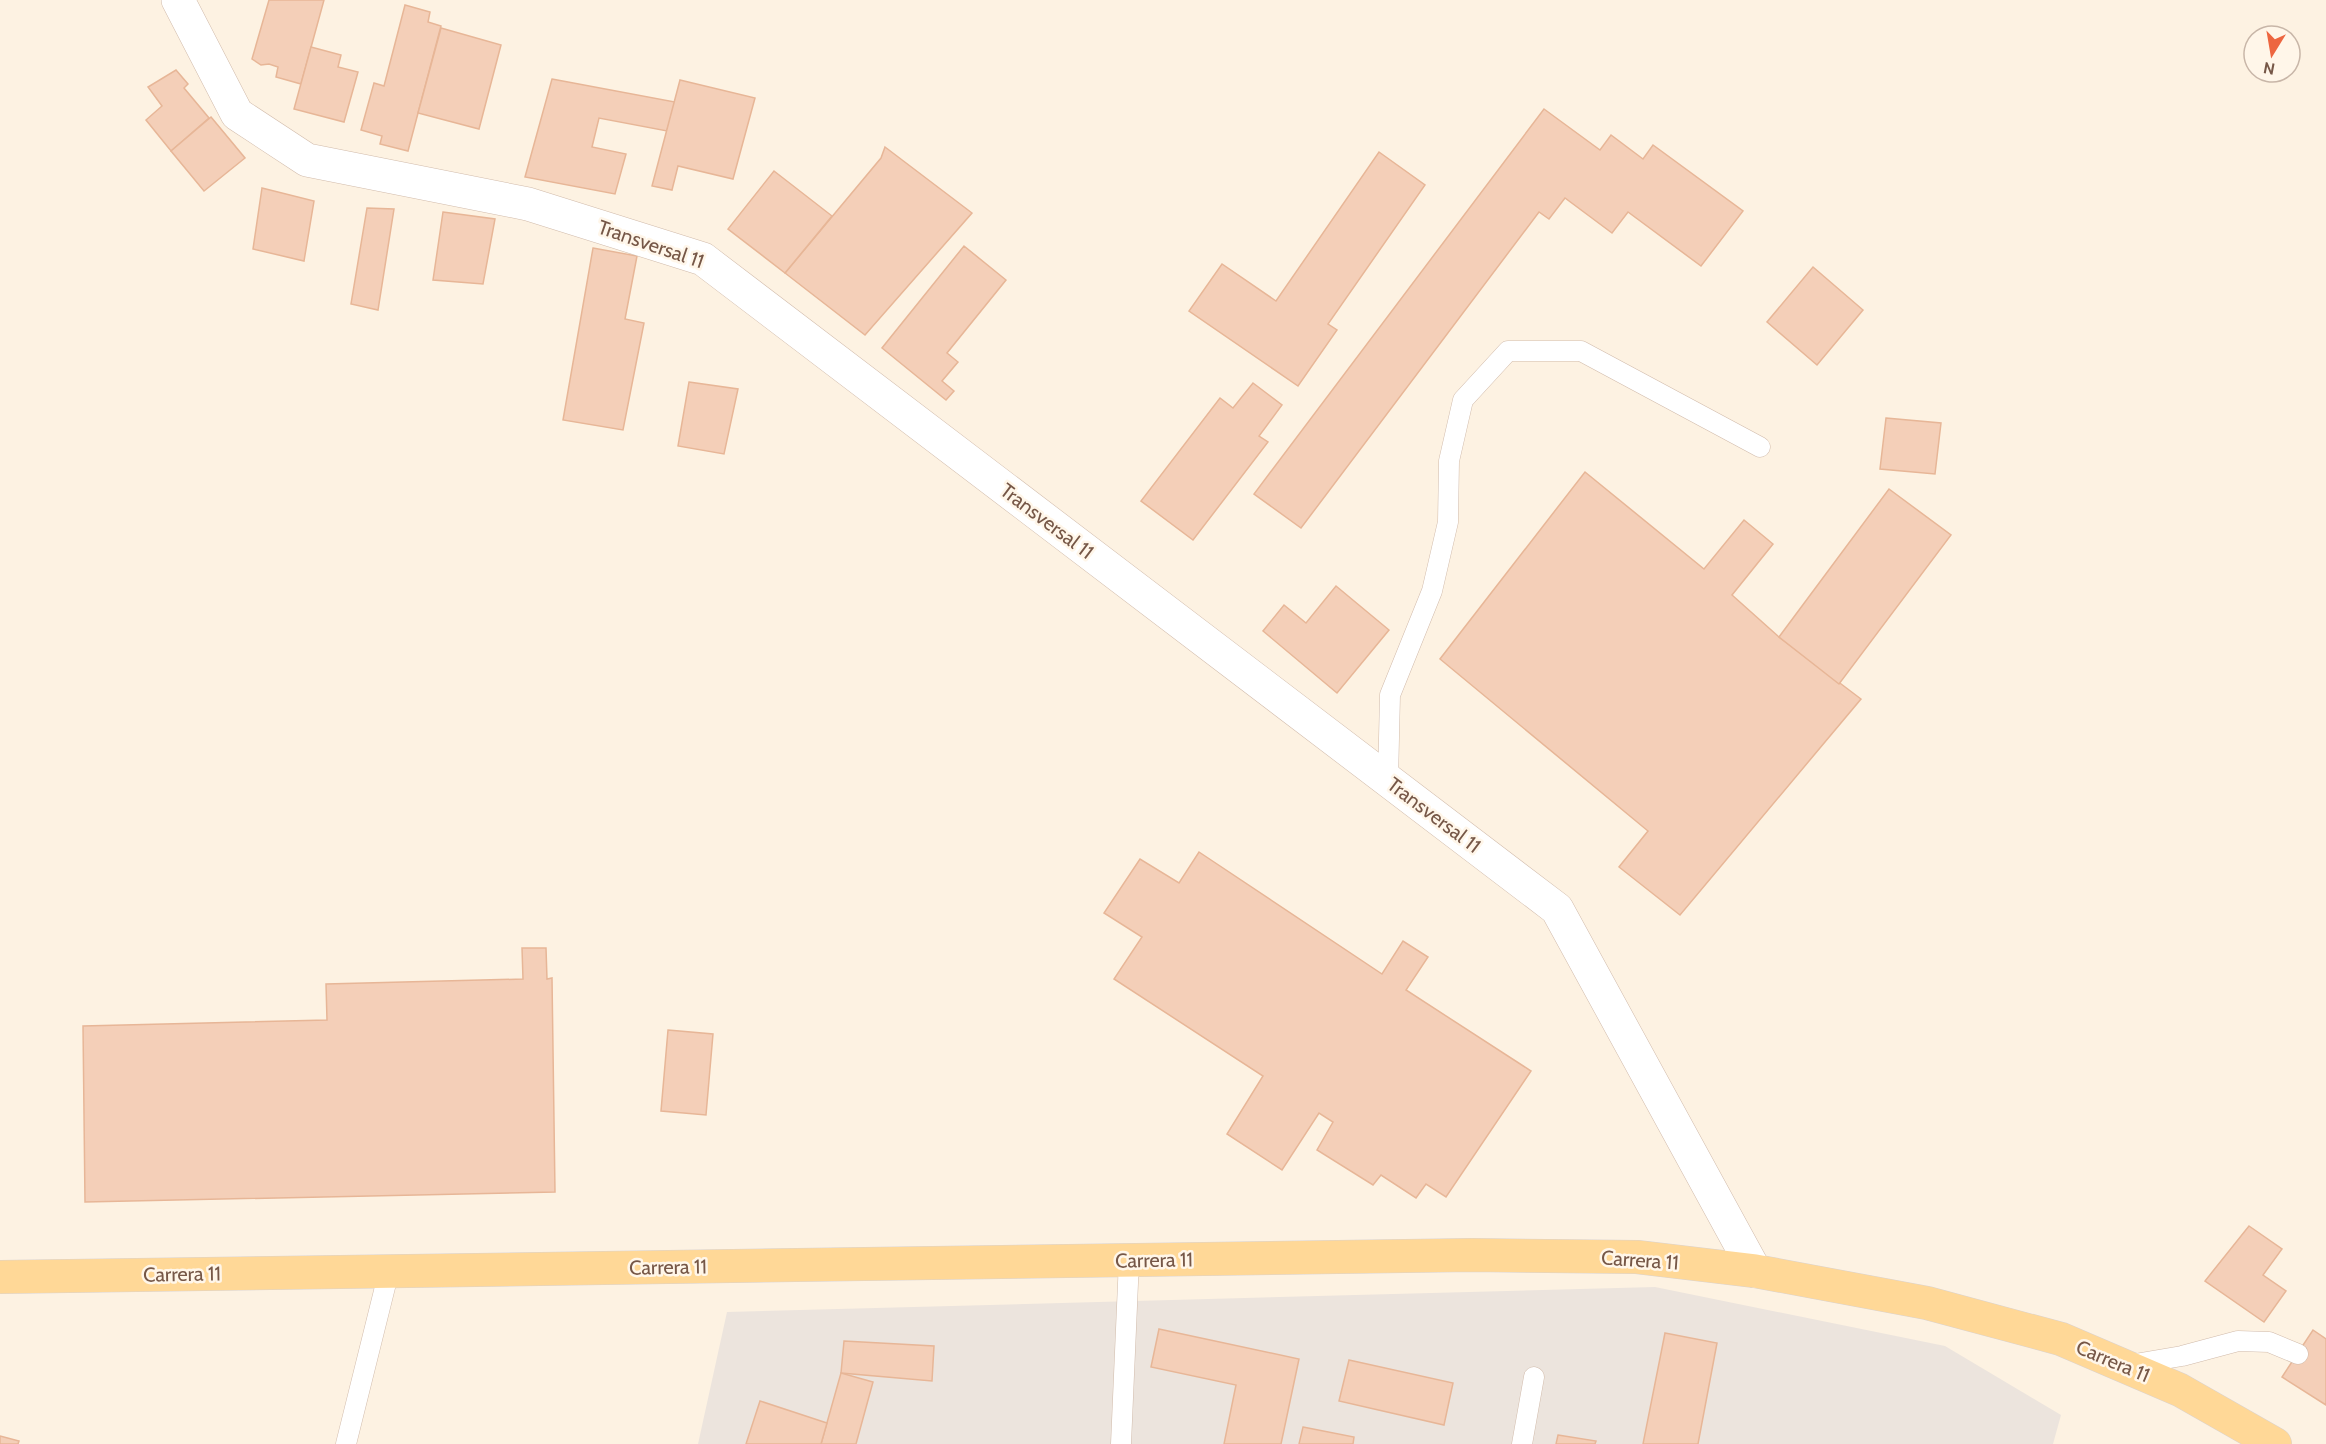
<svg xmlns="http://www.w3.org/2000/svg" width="2326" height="1444" font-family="Cabin,sans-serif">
  <rect width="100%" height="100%" fill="#fdf2e2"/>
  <polygon fill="#ece4dd" points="1655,1287 1945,1346 2061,1415 2053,1444 698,1444 727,1312"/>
  <g fill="#f4cfb8" stroke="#e7b697" stroke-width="1.5">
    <polygon points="269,0 324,0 301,84 276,77 278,67 269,64 261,65 252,59"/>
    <polygon points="405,5 430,12 428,22 441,26 408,151 380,144 382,136 361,130 374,83 384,86"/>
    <polygon points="441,28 501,45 479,129 418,113"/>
    <polygon points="311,47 341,55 338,67 358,72 344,122 294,109"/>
    <polygon points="176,70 188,84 184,88 209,118 171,151 146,120 162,106 148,87"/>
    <polygon points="552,79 675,102 667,131 599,118 592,147 626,154 615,194 525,177"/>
    <polygon points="680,80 755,98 733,179 678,166 672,190 652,186"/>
    <polygon points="1544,109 1600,150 1611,135 1643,159 1653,145 1743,211 1701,266 1628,212 1612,233 1565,198 1549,219 1539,212 1301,528 1254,494"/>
    <polygon points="211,117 245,158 204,191 171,151"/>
    <polygon points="885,147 972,213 865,335 785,273 881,158"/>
    <polygon points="1379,152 1425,185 1328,324 1337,330 1298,386 1189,311 1222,264 1276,301"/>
    <polygon points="774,171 832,216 785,273 728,229"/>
    <polygon points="262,188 314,201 304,261 253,249"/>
    <polygon points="367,208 394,209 378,310 351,304"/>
    <polygon points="443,212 495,219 483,284 433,280"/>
    <polygon points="964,246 1006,280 947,353 958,362 942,381 954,391 946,400 882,348"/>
    <polygon points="593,248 637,256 625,319 644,323 623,430 563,420"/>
    <polygon points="1813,267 1863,310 1817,365 1767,322"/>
    <polygon points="689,382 738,389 724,454 678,446"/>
    <polygon points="1253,383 1282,405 1259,436 1268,442 1193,540 1141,501 1220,398 1233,408"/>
    <polygon points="1886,418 1941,423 1935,474 1880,469"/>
    <polygon points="1585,472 1704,569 1744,520 1773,544 1732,595 1779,637 1861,699 1680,915 1619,867 1648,831 1440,659"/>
    <polygon points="1889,489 1951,535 1839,684 1779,637"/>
    <polygon points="1336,586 1389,630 1337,693 1263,631 1284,605 1306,623"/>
    <polygon points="1199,852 1382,974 1403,941 1428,957 1406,990 1531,1071 1446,1197 1426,1184 1416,1198 1381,1175 1373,1185 1317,1150 1333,1122 1319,1113 1282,1170 1227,1134 1263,1076 1114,979 1142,937 1104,913 1140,859 1179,883"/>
    <polygon points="522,948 546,948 547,979 552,978 555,1192 85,1202 83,1026 327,1020 326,984 523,979"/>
    <polygon points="668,1030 713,1034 706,1115 661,1111"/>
    <polygon points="2249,1226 2282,1249 2263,1275 2286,1291 2264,1322 2205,1281"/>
    <polygon points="1159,1329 1299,1359 1281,1444 1224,1444 1236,1385 1151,1367"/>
    <polygon points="2313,1330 2326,1339 2326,1405 2282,1377"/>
    <polygon points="1665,1333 1717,1343 1698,1444 1643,1444"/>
    <polygon points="844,1341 934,1346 932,1381 841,1373"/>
    <polygon points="1349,1360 1453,1383 1444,1425 1339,1401"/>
    <polygon points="841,1373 873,1382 856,1444 821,1444"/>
    <polygon points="760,1401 827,1423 821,1444 746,1444"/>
    <polygon points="1303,1427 1354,1437 1353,1444 1299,1444"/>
    <polygon points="1558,1435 1596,1441 1595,1444 1556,1444"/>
    <polygon points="0,1436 19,1441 18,1444 0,1444"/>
  </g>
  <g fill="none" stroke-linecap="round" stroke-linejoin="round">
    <g stroke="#d1bbab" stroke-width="21">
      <g id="service">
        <polyline points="1388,781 1390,695 1432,591 1448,522 1449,461 1463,400 1508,351 1581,351 1760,447"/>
        <polyline points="2129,1365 2182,1356 2238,1341 2269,1342 2298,1354"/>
        <polyline points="346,1444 389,1271"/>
        <polyline points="1121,1444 1129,1260"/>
        <polyline points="1522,1444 1534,1377"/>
      </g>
    </g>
    <g stroke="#d1bbab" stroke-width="34">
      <polyline id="minor" points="178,0 237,114 307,160 528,204 703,259 1557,909 1755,1271"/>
    </g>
    <g stroke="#dbd3cf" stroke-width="34">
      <polyline id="primary" points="0,1277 1472,1255 1637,1257 1755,1271 1927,1303 2061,1339 2180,1390 2275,1444"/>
    </g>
    <use href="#service" stroke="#fff" stroke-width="20"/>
    <use href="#minor" stroke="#fff" stroke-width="33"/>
    <use href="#primary" stroke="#ffd897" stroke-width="33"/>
  </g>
  <g text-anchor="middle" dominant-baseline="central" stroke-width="5" stroke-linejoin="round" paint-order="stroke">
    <g font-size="20" fill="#765747" stroke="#fff6e9">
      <text transform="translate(651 244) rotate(19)">Transversal 11</text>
      <text transform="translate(1047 521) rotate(37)">Transversal 11</text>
      <text transform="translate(1434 815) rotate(37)">Transversal 11</text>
      <text transform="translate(1154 1260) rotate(-1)">Carrera 11</text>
      <text transform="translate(1640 1260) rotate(4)">Carrera 11</text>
      <text transform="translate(668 1267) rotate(-1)">Carrera 11</text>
      <text transform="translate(182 1274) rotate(-1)">Carrera 11</text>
      <text transform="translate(2113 1361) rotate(23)">Carrera 11</text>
    </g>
  </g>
  <g transform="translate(2272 54) rotate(191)"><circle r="28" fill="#fff6e9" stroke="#c8b6a8" stroke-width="1.5"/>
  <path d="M0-4.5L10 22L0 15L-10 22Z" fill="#ed6640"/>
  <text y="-9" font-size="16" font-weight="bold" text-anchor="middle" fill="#765747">N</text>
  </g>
</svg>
